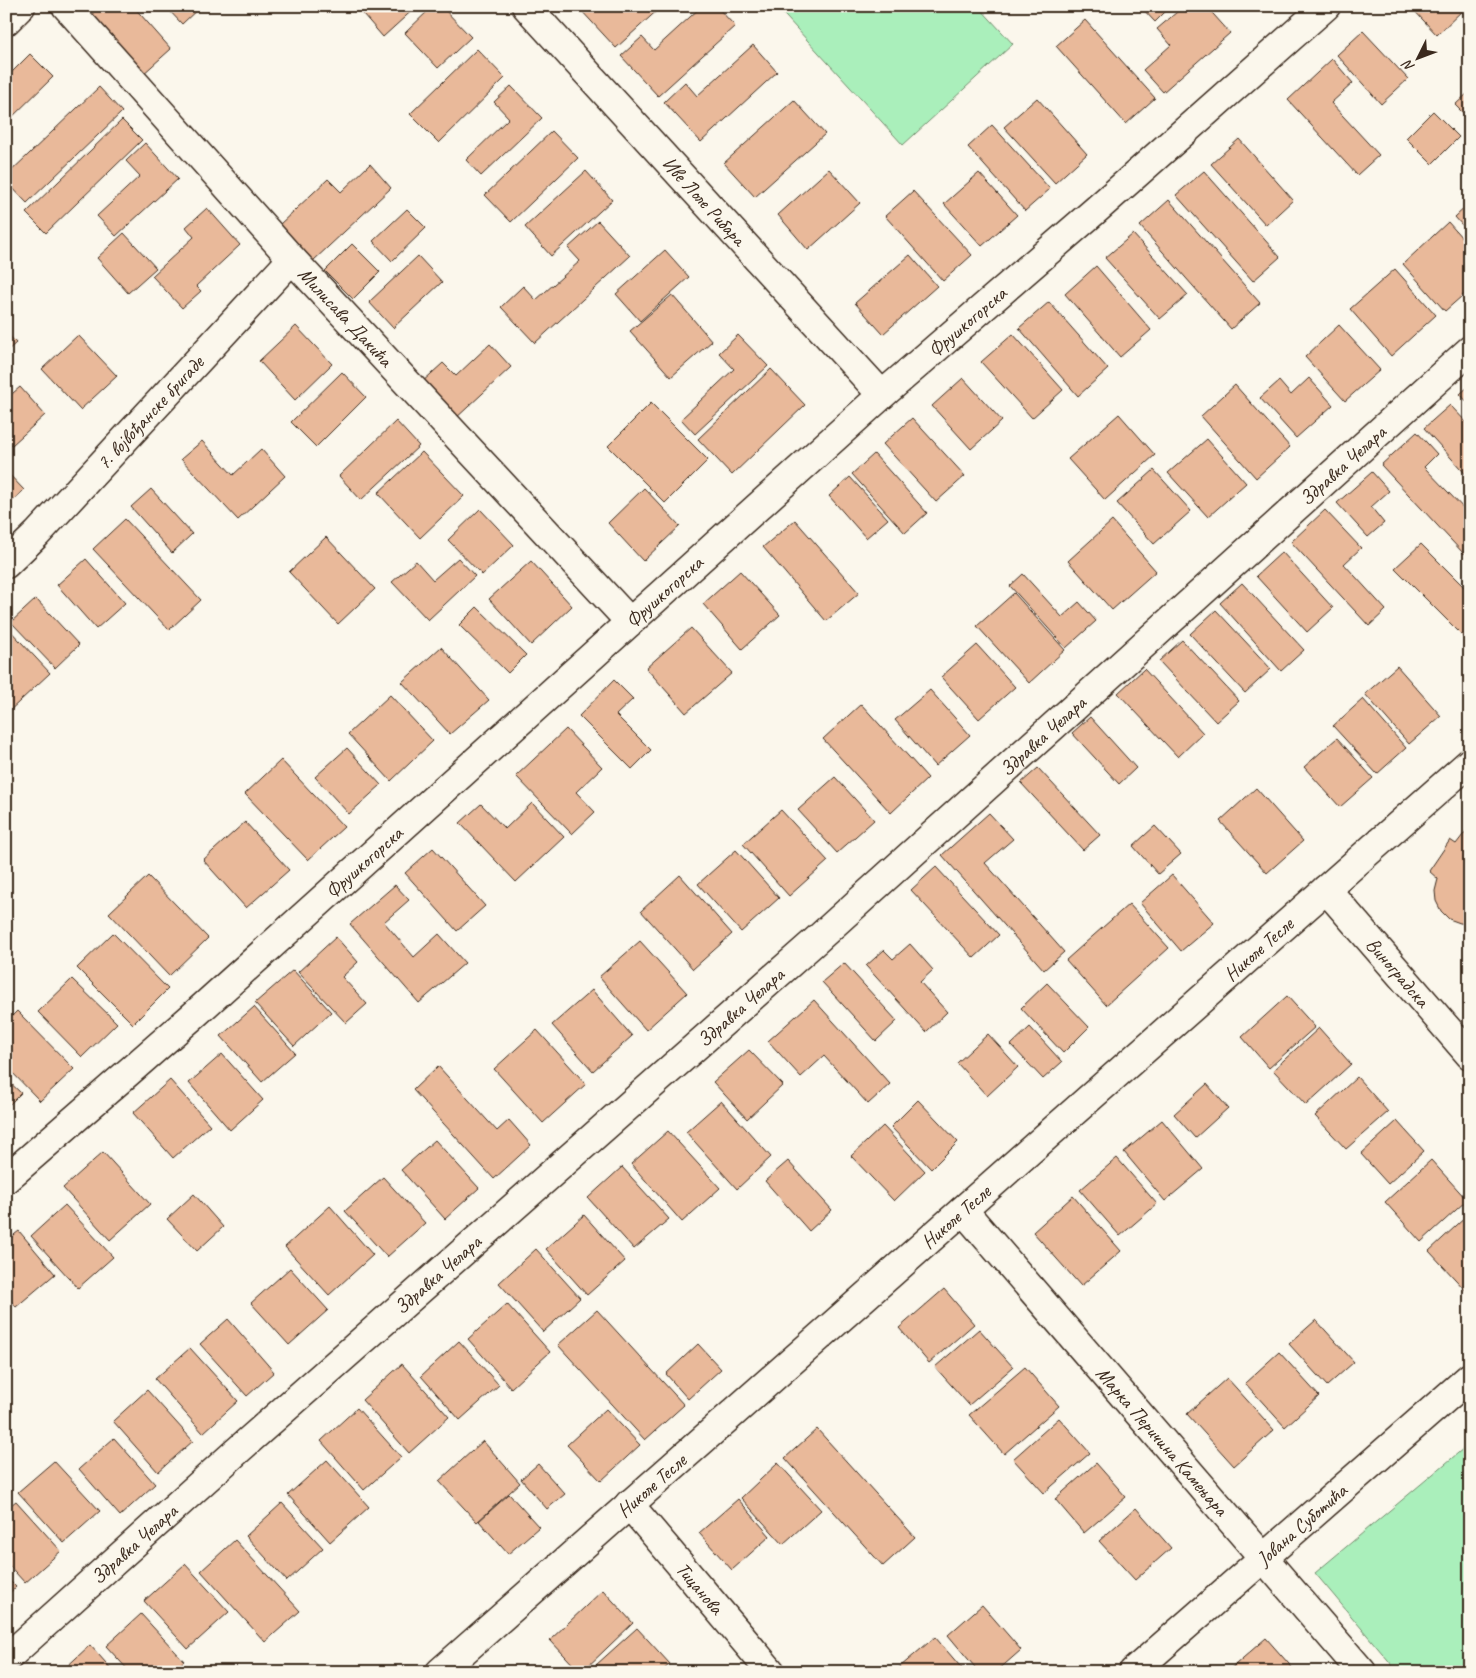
<svg xmlns="http://www.w3.org/2000/svg" width="1476" height="1678" font-family="Caveat,sans-serif">
  <rect width="100%" height="100%" fill="#fbf7ec"/>
  <filter id="ink" filterUnits="userSpaceOnUse"><feTurbulence type="fractalNoise" baseFrequency=".02" numOctaves="2"/><feDisplacementMap in="SourceGraphic" scale="10" xChannelSelector="R" yChannelSelector="G"/><feConvolveMatrix kernelMatrix="1 2 1 2 8 2 1 2 1" color-interpolation-filters="sRGB"/></filter>
  <g filter="url(#ink)">
    <g fill="#aaefbb" stroke="#728c6c">
      <polygon points="776,6 978,6 1013,44 903,145"/>
      <polygon points="1470,1443 1470,1666 1463,1672 1398,1672 1315,1573"/>
    </g>
    <g fill="#e9b99a" stroke="#3b2a1e">
      <polygon points="97,6 133,6 171,49 142,75 87,14"/>
      <polygon points="165,6 201,6 182,24"/>
      <polygon points="356,6 417,6 383,37"/>
      <polygon points="433,6 441,6 471,37 438,68 405,33"/>
      <polygon points="581,6 662,6 616,48 579,8"/>
      <polygon points="702,6 716,6 735,26 658,96 621,56 642,37 654,50"/>
      <polygon points="1140,6 1171,6 1155,22"/>
      <polygon points="1184,6 1206,6 1230,33 1163,92 1143,70 1171,45 1157,29"/>
      <polygon points="1410,6 1467,6 1437,35"/>
      <polygon points="1085,20 1155,98 1126,124 1056,46"/>
      <polygon points="1363,31 1408,79 1381,104 1337,55"/>
      <polygon points="753,45 777,72 701,142 664,102 685,82 697,96"/>
      <polygon points="477,49 505,78 439,143 410,114"/>
      <polygon points="30,54 53,77 6,123 6,78"/>
      <polygon points="1332,59 1353,83 1331,103 1379,155 1357,175 1288,100"/>
      <polygon points="511,86 542,118 481,176 466,160 509,118 494,102"/>
      <polygon points="99,87 122,112 27,203 6,181 6,176"/>
      <polygon points="1470,91 1470,120 1455,105"/>
      <polygon points="1037,98 1087,154 1055,183 1004,127"/>
      <polygon points="794,100 825,134 755,197 724,163"/>
      <polygon points="1433,111 1459,137 1432,164 1406,138"/>
      <polygon points="122,120 142,140 46,233 26,213"/>
      <polygon points="992,125 1050,189 1025,211 968,147"/>
      <polygon points="552,131 578,158 511,222 485,195"/>
      <polygon points="1239,139 1293,200 1266,225 1211,164"/>
      <polygon points="145,143 178,179 116,236 97,216 140,176 126,161"/>
      <polygon points="370,164 391,188 313,261 279,225 328,179 341,192"/>
      <polygon points="829,169 860,203 808,250 778,215"/>
      <polygon points="586,171 612,200 551,256 525,227"/>
      <polygon points="1204,171 1280,257 1253,281 1176,195"/>
      <polygon points="979,173 1017,215 982,246 944,204"/>
      <polygon points="913,191 972,255 943,281 885,216"/>
      <polygon points="1169,200 1260,303 1231,329 1140,226"/>
      <polygon points="1470,203 1470,234 1455,217"/>
      <polygon points="207,208 240,245 196,286 201,291 182,308 152,276 194,237 186,227"/>
      <polygon points="407,209 426,228 392,261 373,241"/>
      <polygon points="598,221 630,256 535,343 501,307 523,286 536,300 580,261 568,248"/>
      <polygon points="1448,222 1470,247 1470,289 1445,311 1403,264"/>
      <polygon points="124,233 156,268 128,293 97,258"/>
      <polygon points="1133,234 1188,295 1160,319 1105,258"/>
      <polygon points="352,244 380,272 353,299 325,271"/>
      <polygon points="665,250 689,277 640,321 616,294"/>
      <polygon points="910,255 937,286 883,334 855,303"/>
      <polygon points="418,256 442,282 393,328 369,302"/>
      <polygon points="1096,266 1151,330 1120,357 1065,294"/>
      <polygon points="1395,269 1436,315 1391,356 1350,309"/>
      <polygon points="672,295 712,341 671,377 630,331"/>
      <polygon points="1049,302 1108,369 1078,396 1019,328"/>
      <polygon points="1339,325 1380,370 1345,401 1305,357"/>
      <polygon points="296,326 332,364 295,400 259,361"/>
      <polygon points="6,332 16,343 6,352"/>
      <polygon points="1013,334 1063,390 1032,418 981,362"/>
      <polygon points="78,335 117,376 80,410 42,369"/>
      <polygon points="738,335 768,366 695,434 681,419 734,369 719,353"/>
      <polygon points="490,344 511,367 454,420 421,383 443,363 456,376"/>
      <polygon points="771,369 805,405 732,475 698,439"/>
      <polygon points="342,372 366,397 316,447 291,422"/>
      <polygon points="963,378 1002,421 971,449 932,406"/>
      <polygon points="1309,378 1333,405 1296,438 1260,398 1279,381 1291,395"/>
      <polygon points="1235,385 1290,447 1256,478 1201,416"/>
      <polygon points="1470,385 1470,405 1460,394"/>
      <polygon points="20,387 45,415 12,445 6,439 6,399"/>
      <polygon points="651,403 708,460 665,503 608,446"/>
      <polygon points="1450,405 1470,426 1470,479 1424,428"/>
      <polygon points="1119,414 1155,455 1105,500 1068,459"/>
      <polygon points="912,418 965,476 936,502 883,444"/>
      <polygon points="396,421 419,446 361,500 339,476"/>
      <polygon points="1417,432 1437,454 1424,467 1470,515 1470,548 1464,554 1381,465"/>
      <polygon points="1207,439 1246,483 1208,517 1168,473"/>
      <polygon points="202,441 233,475 261,449 285,476 238,520 181,459"/>
      <polygon points="422,452 464,496 420,538 378,493"/>
      <polygon points="874,454 927,513 905,533 852,474"/>
      <polygon points="1154,470 1191,511 1154,544 1117,503"/>
      <polygon points="6,471 24,490 7,506 6,505"/>
      <polygon points="1372,472 1389,491 1371,507 1384,523 1368,537 1337,503"/>
      <polygon points="850,477 888,519 866,538 829,496"/>
      <polygon points="644,488 680,526 643,561 608,523"/>
      <polygon points="151,489 192,534 172,553 131,507"/>
      <polygon points="480,509 514,545 482,575 448,540"/>
      <polygon points="1325,510 1361,548 1344,564 1386,610 1369,626 1291,542"/>
      <polygon points="125,519 201,600 169,630 93,549"/>
      <polygon points="795,520 859,593 826,621 763,547"/>
      <polygon points="1112,521 1156,571 1112,610 1068,561"/>
      <polygon points="326,537 375,589 338,624 289,572"/>
      <polygon points="1421,544 1470,593 1470,643 1395,568"/>
      <polygon points="1282,552 1333,608 1307,632 1256,576"/>
      <polygon points="458,558 475,576 428,620 392,582 416,561 433,580"/>
      <polygon points="86,559 125,603 96,629 57,585"/>
      <polygon points="531,561 572,606 531,645 489,599"/>
      <polygon points="740,571 780,615 742,649 703,604"/>
      <polygon points="1023,574 1062,617 1079,602 1096,621 1066,648 1010,586"/>
      <polygon points="1242,583 1304,650 1281,671 1220,603"/>
      <polygon points="1014,593 1065,650 1029,683 977,626"/>
      <polygon points="36,599 79,645 55,668 11,622"/>
      <polygon points="477,607 526,655 508,673 459,625"/>
      <polygon points="1216,610 1271,669 1245,693 1190,634"/>
      <polygon points="6,626 50,673 6,714"/>
      <polygon points="691,628 732,673 686,713 646,668"/>
      <polygon points="1182,640 1239,701 1216,722 1159,661"/>
      <polygon points="977,645 1015,687 979,719 941,677"/>
      <polygon points="441,647 489,700 450,734 402,682"/>
      <polygon points="1397,666 1441,716 1409,744 1365,694"/>
      <polygon points="1144,669 1203,733 1178,757 1118,693"/>
      <polygon points="614,680 633,699 616,715 651,750 632,769 579,716"/>
      <polygon points="930,690 970,735 935,766 895,720"/>
      <polygon points="390,695 433,741 391,781 348,734"/>
      <polygon points="1363,699 1406,748 1377,774 1333,726"/>
      <polygon points="861,704 928,778 891,813 823,739"/>
      <polygon points="1090,717 1136,768 1119,784 1072,733"/>
      <polygon points="566,729 602,767 576,792 595,812 572,834 516,776"/>
      <polygon points="1337,738 1373,778 1340,807 1304,767"/>
      <polygon points="347,748 381,785 349,814 315,777"/>
      <polygon points="281,760 344,827 308,860 245,794"/>
      <polygon points="1038,768 1100,835 1083,850 1021,783"/>
      <polygon points="835,777 874,820 837,853 798,810"/>
      <polygon points="1256,788 1303,841 1267,873 1220,821"/>
      <polygon points="532,803 564,837 516,882 460,823 481,804 505,829"/>
      <polygon points="781,810 828,861 789,896 743,844"/>
      <polygon points="989,813 1013,839 985,863 1064,952 1044,970 942,855"/>
      <polygon points="245,822 289,870 246,908 203,860"/>
      <polygon points="1155,826 1181,854 1158,874 1133,846"/>
      <polygon points="1470,826 1470,924 1460,923 1449,919 1441,911 1436,901 1435,891 1438,879 1429,871 1450,840 1456,844"/>
      <polygon points="433,848 485,906 457,931 405,873"/>
      <polygon points="736,850 779,898 741,932 698,884"/>
      <polygon points="936,867 999,935 974,958 911,890"/>
      <polygon points="680,875 732,934 693,969 641,911"/>
      <polygon points="1172,875 1214,923 1181,951 1140,903"/>
      <polygon points="148,876 208,938 169,976 109,913"/>
      <polygon points="395,885 409,900 384,922 414,957 439,934 465,963 419,1003 350,924"/>
      <polygon points="1129,904 1169,948 1106,1005 1066,960"/>
      <polygon points="113,933 168,989 133,1024 77,968"/>
      <polygon points="336,937 358,962 342,977 367,1004 346,1023 298,972"/>
      <polygon points="640,941 687,993 646,1030 599,977"/>
      <polygon points="910,944 933,970 920,982 947,1012 926,1032 866,966 884,950 893,959"/>
      <polygon points="844,963 897,1021 876,1041 822,982"/>
      <polygon points="293,970 331,1012 294,1046 255,1003"/>
      <polygon points="72,979 117,1023 82,1057 38,1012"/>
      <polygon points="1047,983 1089,1027 1063,1053 1021,1008"/>
      <polygon points="592,990 632,1036 593,1071 552,1025"/>
      <polygon points="1287,996 1315,1027 1269,1068 1242,1037"/>
      <polygon points="814,1000 890,1084 868,1104 824,1056 801,1077 768,1041"/>
      <polygon points="254,1007 295,1053 262,1082 221,1036"/>
      <polygon points="17,1011 74,1069 40,1101 6,1066 6,1022"/>
      <polygon points="1030,1027 1062,1062 1043,1079 1011,1045"/>
      <polygon points="1319,1028 1351,1064 1306,1105 1273,1070"/>
      <polygon points="537,1030 586,1084 543,1123 494,1069"/>
      <polygon points="988,1034 1018,1067 987,1096 957,1063"/>
      <polygon points="749,1050 783,1085 747,1119 713,1082"/>
      <polygon points="222,1054 263,1100 230,1130 189,1083"/>
      <polygon points="438,1066 497,1131 509,1120 531,1145 494,1179 413,1090"/>
      <polygon points="1357,1077 1388,1112 1346,1149 1315,1116"/>
      <polygon points="6,1079 21,1093 6,1108"/>
      <polygon points="170,1080 210,1125 173,1158 133,1113"/>
      <polygon points="1207,1084 1228,1108 1195,1138 1174,1114"/>
      <polygon points="918,1100 958,1142 931,1169 891,1127"/>
      <polygon points="721,1101 771,1157 737,1189 686,1132"/>
      <polygon points="1162,1120 1203,1169 1165,1201 1124,1152"/>
      <polygon points="1397,1121 1424,1151 1388,1184 1361,1154"/>
      <polygon points="883,1126 925,1171 894,1201 851,1156"/>
      <polygon points="668,1131 720,1188 682,1222 631,1164"/>
      <polygon points="435,1140 479,1188 445,1219 401,1170"/>
      <polygon points="103,1152 150,1204 110,1240 63,1188"/>
      <polygon points="1117,1158 1157,1204 1120,1236 1080,1190"/>
      <polygon points="1431,1160 1467,1200 1421,1242 1385,1202"/>
      <polygon points="788,1161 832,1210 809,1231 765,1181"/>
      <polygon points="622,1167 669,1219 634,1249 588,1198"/>
      <polygon points="383,1177 425,1223 387,1257 345,1211"/>
      <polygon points="194,1194 223,1227 197,1251 167,1219"/>
      <polygon points="1073,1196 1121,1251 1081,1286 1033,1232"/>
      <polygon points="65,1205 113,1257 78,1288 31,1236"/>
      <polygon points="330,1206 373,1255 329,1295 285,1247"/>
      <polygon points="1470,1213 1470,1291 1468,1293 1429,1251"/>
      <polygon points="584,1215 625,1261 587,1295 546,1249"/>
      <polygon points="19,1231 55,1274 16,1307 6,1295 6,1241"/>
      <polygon points="536,1249 580,1298 543,1332 499,1283"/>
      <polygon points="290,1268 328,1310 289,1345 251,1303"/>
      <polygon points="944,1289 974,1324 929,1363 899,1328"/>
      <polygon points="507,1304 550,1352 511,1388 468,1339"/>
      <polygon points="597,1310 684,1405 645,1440 558,1345"/>
      <polygon points="228,1319 274,1372 247,1396 200,1344"/>
      <polygon points="1316,1320 1354,1362 1327,1386 1289,1344"/>
      <polygon points="979,1329 1013,1367 969,1405 935,1367"/>
      <polygon points="459,1341 499,1385 460,1420 421,1376"/>
      <polygon points="698,1344 721,1369 688,1399 666,1374"/>
      <polygon points="190,1348 238,1401 203,1433 155,1379"/>
      <polygon points="1279,1352 1319,1396 1285,1427 1245,1383"/>
      <polygon points="402,1364 449,1417 409,1453 362,1400"/>
      <polygon points="1025,1367 1059,1406 1004,1454 969,1415"/>
      <polygon points="1227,1378 1274,1430 1234,1466 1187,1414"/>
      <polygon points="147,1390 193,1441 158,1472 113,1421"/>
      <polygon points="357,1408 401,1457 364,1490 321,1441"/>
      <polygon points="606,1409 640,1445 601,1481 567,1445"/>
      <polygon points="1059,1418 1090,1453 1044,1493 1013,1459"/>
      <polygon points="817,1429 915,1537 883,1566 785,1458"/>
      <polygon points="114,1438 155,1484 120,1516 79,1469"/>
      <polygon points="483,1441 520,1483 477,1522 439,1481"/>
      <polygon points="327,1460 369,1507 330,1542 288,1495"/>
      <polygon points="54,1461 100,1511 64,1543 18,1492"/>
      <polygon points="778,1463 821,1510 783,1544 741,1498"/>
      <polygon points="1096,1463 1126,1497 1084,1533 1055,1499"/>
      <polygon points="538,1464 565,1494 547,1509 521,1479"/>
      <polygon points="509,1494 539,1527 508,1554 479,1521"/>
      <polygon points="738,1499 770,1536 732,1570 699,1533"/>
      <polygon points="16,1501 61,1551 25,1583 6,1562 6,1509"/>
      <polygon points="282,1503 323,1548 287,1581 246,1536"/>
      <polygon points="1136,1508 1171,1548 1135,1580 1099,1541"/>
      <polygon points="235,1540 300,1611 265,1642 201,1571"/>
      <polygon points="185,1564 229,1612 188,1649 144,1601"/>
      <polygon points="6,1577 16,1587 6,1596"/>
      <polygon points="603,1590 633,1623 582,1672 580,1672 550,1640"/>
      <polygon points="982,1605 1021,1650 996,1672 979,1672 948,1635"/>
      <polygon points="141,1614 184,1661 172,1672 130,1672 106,1646"/>
      <polygon points="637,1628 670,1664 661,1672 602,1672 596,1665"/>
      <polygon points="935,1637 965,1672 894,1672"/>
      <polygon points="1266,1638 1296,1672 1228,1672 1228,1671"/>
      <polygon points="90,1645 114,1672 61,1672"/>
    </g>
    <g fill="none" stroke-linecap="round" stroke-linejoin="round">
      <g stroke="#3b2a1e" stroke-width="31">
        <g id="street">
          <path id="s1" d="M66,6l226,253 338,363"/>
          <path id="s2" d="M526,6l356,389"/>
          <polyline points="6,21 21,6"/>
          <path id="s3" d="M6,564l31,-30 255,-275"/>
          <path id="s4" d="M1326,889l144,166"/>
          <path id="s5" d="M6,1179l188,-164 688,-620 215,-186 229,-203"/>
          <path id="s6" d="M963,1210l399,462"/>
          <path id="s7" d="M629,1504l142,168"/>
          <path id="s8" d="M6,1659l230,-207 576,-508 658,-594"/>
          <path id="s9" d="M440,1672l1030,-910"/>
          <path id="s10" d="M1133,1672l337,-295"/>
        </g>
      </g>
      <use href="#street" stroke="#fbf7ec" stroke-width="28"/>
    </g>
  </g>
  <g text-anchor="middle" dominant-baseline="central" stroke-width="4" stroke-linejoin="round" paint-order="stroke">
    <g font-size="20" fill="#3b2a1e" stroke="#fbf7ec">
      <text stroke="none"><textPath href="#s2" startOffset="264">Иве Лоле Рибара</textPath></text>
      <text stroke="none"><textPath href="#s1" startOffset="418">Милисава Дакића</textPath></text>
      <text stroke="none"><textPath href="#s5" startOffset="1288">Фрушкогорска</textPath></text>
      <text stroke="none"><textPath href="#s3" startOffset="209">7. војвођанске бригаде</textPath></text>
      <text stroke="none"><textPath href="#s8" startOffset="1792">Здравка Челара</textPath></text>
      <text stroke="none"><textPath href="#s5" startOffset="882">Фрушкогорска</textPath></text>
      <text stroke="none"><textPath href="#s8" startOffset="1388">Здравка Челара</textPath></text>
      <text stroke="none"><textPath href="#s5" startOffset="478">Фрушкогорска</textPath></text>
      <text stroke="none"><textPath href="#s9" startOffset="1092">Николе Тесле</textPath></text>
      <text stroke="none"><textPath href="#s4" startOffset="110">Виноградска</textPath></text>
      <text stroke="none"><textPath href="#s8" startOffset="982">Здравка Челара</textPath></text>
      <text stroke="none"><textPath href="#s9" startOffset="688">Николе Тесле</textPath></text>
      <text stroke="none"><textPath href="#s8" startOffset="578">Здравка Челара</textPath></text>
      <text stroke="none"><textPath href="#s6" startOffset="305">Марка Перичина Камењара</textPath></text>
      <text stroke="none"><textPath href="#s9" startOffset="282">Николе Тесле</textPath></text>
      <text stroke="none"><textPath href="#s10" startOffset="224">Јована Суботића</textPath></text>
      <text stroke="none"><textPath href="#s8" startOffset="172">Здравка Челара</textPath></text>
      <text stroke="none"><textPath href="#s7" startOffset="110">Тицанова</textPath></text>
    </g>
  </g>
  <rect width="1476" height="1678" fill="none" stroke="#fbf7ec" stroke-width="25"/>
  <rect x="12" y="12" width="1451" height="1653" fill="none" stroke="#3b2a1e" stroke-width="2" filter="url(#ink)"/>
  <g transform="translate(1418 58) rotate(228)" stroke="#fbf7ec" stroke-width="4" paint-order="stroke">
  <path d="M0-4L9 19L0 12L-9 19Z" fill="#3b2a1e"/>
  <text y="-8" font-size="14" font-weight="bold" text-anchor="middle" fill="#3b2a1e">N</text>
  </g>
</svg>
